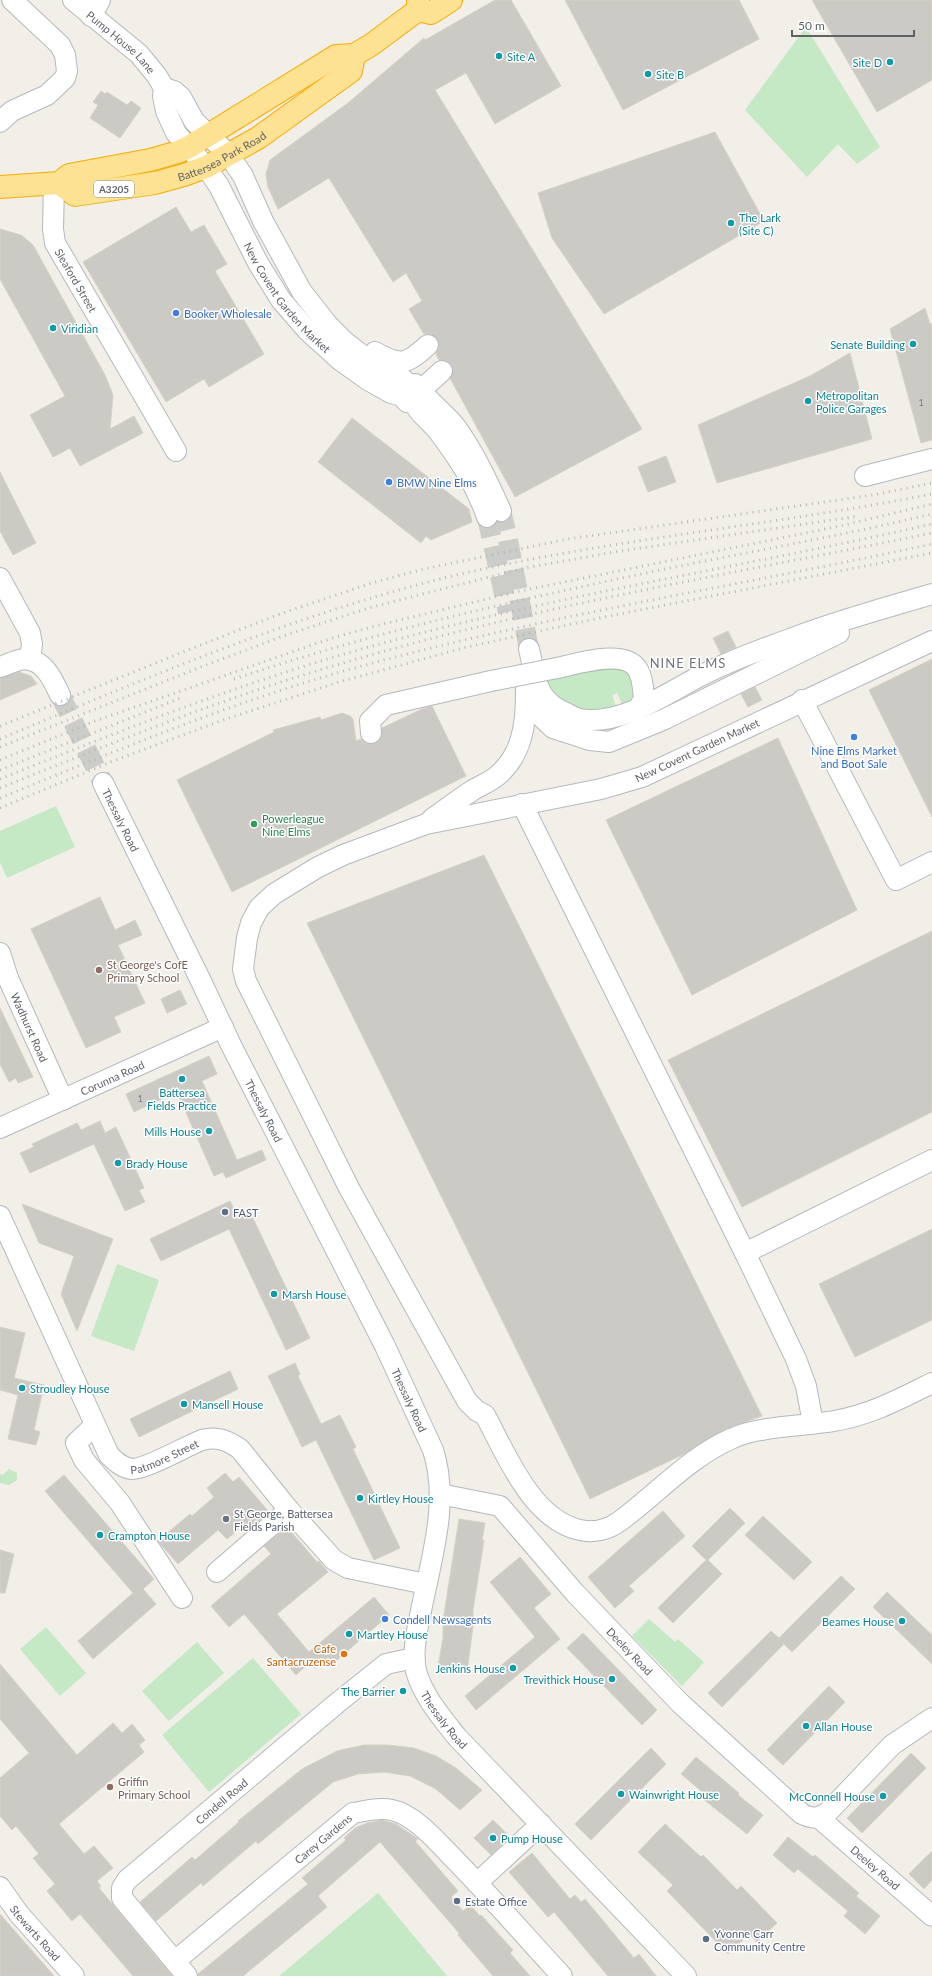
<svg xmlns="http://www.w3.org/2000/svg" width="932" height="1976" font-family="Lato,sans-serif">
  <rect width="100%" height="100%" fill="#f1efe8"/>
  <g fill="#c5e8c5">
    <polygon points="806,27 880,147 857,164 838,144 807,177 745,110"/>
    <path d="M611,665h9l12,11 4,16 -5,8 -8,6 -6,-13 -5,2 4,11c-27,7 -51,5 -67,-21h-3l-2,-5z"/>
    <polygon points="56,806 75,847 7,878 0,862 0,831"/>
    <polygon points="117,1264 159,1280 134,1351 91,1336"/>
    <polygon points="9,1469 17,1473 17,1480 9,1485 0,1483 0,1474 3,1475"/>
    <polygon points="649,1619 675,1642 678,1639 704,1662 682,1686 632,1636"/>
    <polygon points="46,1627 86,1673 60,1696 20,1649"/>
    <polygon points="197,1642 224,1673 169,1721 142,1691"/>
    <polygon points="253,1658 301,1714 209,1792 162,1735"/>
    <polygon points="378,1893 447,1976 279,1976"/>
  </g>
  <g fill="#cccac5" stroke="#d6d1c6">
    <polygon points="495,0 511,0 561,86 495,124 466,73 435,90 642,429 515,497 450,378 453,369 451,364 446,360 439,360 436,354 439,348 437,338 431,334 424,334 409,309 422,301 406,273 393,282 329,178 278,209 268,187 266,174 270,160 348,103 424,38 425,40"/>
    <polygon points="565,0 739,0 759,39 623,110"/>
    <polygon points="812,0 932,0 932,80 877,112"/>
    <polygon points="101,91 105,94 107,92 127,105 131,101 141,108 120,138 90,118 98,105 93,102"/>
    <polygon points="715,132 764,221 604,314 552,238 538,193"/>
    <polygon points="176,207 191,232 204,225 227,264 215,271 264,354 209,387 204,379 166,402 83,262"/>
    <polygon points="0,229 21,235 33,245 105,375 113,395 110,429 134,416 143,433 80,466 70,448 53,457 30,415 65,396 0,279"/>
    <polygon points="925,308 930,324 932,323 932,440 921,443 890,329"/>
    <polygon points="850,353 872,439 717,483 698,425 810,376"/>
    <polygon points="352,418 469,509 472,522 431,540 426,536 421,543 318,462"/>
    <polygon points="666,456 676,482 648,492 638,467"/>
    <polygon points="0,472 36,543 13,555 0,531"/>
    <polygon points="728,631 736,647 721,654 713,638"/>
    <polygon points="932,659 932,817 869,690"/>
    <polygon points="19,672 31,676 37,684 0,700 0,678"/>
    <polygon points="755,687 762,700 748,707 741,694"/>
    <polygon points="432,706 466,776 232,892 177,780 274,732 273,730 320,717 321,720 342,713 350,716 353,719 356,741 361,739 366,743 372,744 381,738 382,728 422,709"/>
    <polygon points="778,738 857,910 692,995 606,820"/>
    <polygon points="484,855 762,1416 728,1428 686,1453 590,1499 307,923"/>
    <polygon points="100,897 115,930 135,920 142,935 118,945 145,1003 114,1017 121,1032 86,1048 31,929"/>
    <polygon points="932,931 932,1112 742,1207 668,1060"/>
    <polygon points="180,990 187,1004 167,1013 161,999"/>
    <polygon points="0,1008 33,1077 18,1083 16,1078 9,1082 0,1064"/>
    <polygon points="209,1056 217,1074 202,1081 237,1160 262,1150 266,1160 226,1178 223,1172 214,1176 177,1092 134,1112 126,1094"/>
    <polygon points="100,1121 105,1133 116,1127 144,1188 139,1190 145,1202 125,1211 94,1144 30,1173 20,1153 34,1147 32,1144 77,1123 81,1130"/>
    <polygon points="230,1201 238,1218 250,1212 310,1338 286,1350 229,1229 161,1261 150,1239"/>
    <polygon points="22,1204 113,1239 77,1331 61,1294 74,1256 39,1243"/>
    <polygon points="932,1229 932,1320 855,1357 819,1284"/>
    <polygon points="0,1327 25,1333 14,1378 44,1385 34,1430 40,1432 36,1445 8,1439 18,1395 0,1390"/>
    <polygon points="295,1363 300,1374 298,1376 321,1424 340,1415 356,1447 353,1449 400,1548 374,1560 316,1440 302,1447 268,1376"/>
    <polygon points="230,1371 238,1389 139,1437 130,1419"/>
    <polygon points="225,1473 233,1482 239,1477 269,1512 249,1529 245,1524 227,1539 218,1530 178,1564 158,1541 190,1514 192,1516 214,1497 207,1488"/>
    <polygon points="64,1475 154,1579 143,1589 156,1604 93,1659 78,1641 133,1593 45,1491"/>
    <polygon points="730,1508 745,1523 708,1560 722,1574 673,1623 658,1608 706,1560 692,1546"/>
    <polygon points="663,1511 685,1536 629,1586 634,1591 615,1608 588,1577"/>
    <polygon points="763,1516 812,1562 794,1580 745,1535"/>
    <polygon points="459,1519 485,1523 482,1540 484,1540 473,1610 473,1626 467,1672 438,1667 443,1638 443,1621"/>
    <polygon points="287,1527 317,1562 319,1561 328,1572 277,1614 309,1652 374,1597 389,1615 330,1666 324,1660 315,1668 310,1662 296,1675 244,1614 229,1627 211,1606 271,1554 264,1546"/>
    <polygon points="0,1550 14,1554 5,1593 0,1593"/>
    <polygon points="520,1557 551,1594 534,1608 560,1639 476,1710 465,1696 535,1637 490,1582"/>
    <polygon points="841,1576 855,1589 792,1652 781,1641 784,1644 722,1707 708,1693 771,1631 779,1638"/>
    <polygon points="887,1592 932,1635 932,1664 873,1607"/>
    <polygon points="583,1633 657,1710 642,1725 567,1648"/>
    <polygon points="0,1664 77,1755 113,1723 122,1733 132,1724 145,1740 139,1745 144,1752 59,1824 84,1854 94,1846 113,1868 97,1881 101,1886 99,1888 172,1976 133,1976 80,1914 72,1921 47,1891 55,1884 33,1858 39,1854 16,1826 12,1830 0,1816 0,1778 29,1753 0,1719"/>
    <polygon points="829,1686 845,1702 783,1765 767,1750"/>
    <polygon points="364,1745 388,1745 414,1748 436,1756 456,1768 482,1790 460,1810 436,1789 410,1776 384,1772 358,1774 333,1782 258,1844 256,1841 203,1886 201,1883 156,1921 140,1902 192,1857 195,1860 239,1822 238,1821 302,1769 337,1751"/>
    <polygon points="651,1748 666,1764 591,1840 575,1824"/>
    <polygon points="911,1753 926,1768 862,1833 847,1818"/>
    <polygon points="696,1757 739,1793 738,1795 763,1815 747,1834 702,1798 705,1794 681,1774"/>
    <polygon points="382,1820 396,1824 418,1839 415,1841 458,1891 451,1897 463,1911 470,1905 480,1916 481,1915 513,1950 510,1953 530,1976 493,1976 458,1935 459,1933 380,1842 318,1896 327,1907 243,1976 198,1976 198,1974 308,1884 302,1878 346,1840 344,1838 355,1828 367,1823"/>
    <polygon points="493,1820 510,1837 491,1855 474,1838"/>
    <polygon points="665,1824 701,1857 703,1855 737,1890 741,1886 777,1923 757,1942 749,1934 728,1954 667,1891 673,1885 638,1852"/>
    <polygon points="788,1837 813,1857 815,1855 859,1893 856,1896 880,1916 865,1934 844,1916 848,1911 798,1869 794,1873 773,1855"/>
    <polygon points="932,1851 932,1880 924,1889 909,1874"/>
    <polygon points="532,1853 570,1899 575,1895 581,1902 585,1899 634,1958 639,1954 656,1976 608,1976 554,1912 548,1917 509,1872"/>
    <polygon points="0,1914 54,1976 0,1976"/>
  </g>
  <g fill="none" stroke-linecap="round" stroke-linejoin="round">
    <g stroke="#ccccc8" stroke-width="20" stroke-dasharray="20 10" stroke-linecap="butt">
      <polyline points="501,511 507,535 529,649"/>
      <polyline points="487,517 508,612"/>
      <polyline points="60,695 103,783"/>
    </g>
    <g stroke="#b5b8bc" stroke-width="22">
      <g id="minor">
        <path id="s1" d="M73,0l66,54 18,22 7,12 -1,8 3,15 10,22 30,34 13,19 39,77 23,37 26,30 33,30 28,20 23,13 11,3 5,6 7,1c5,11 16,18 24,28 21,28 37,52 49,86"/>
        <polyline points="91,16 100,0"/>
        <path d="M164,88l10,3 7,6 13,24 34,33 15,22 20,45 39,71 26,33 17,17 22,17 35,19 7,7 6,-1 4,3c7,13 26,26 36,39 19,26 33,56 46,85"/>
        <polyline points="0,122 12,111 47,95 65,78 67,71 65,55 60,45 12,0"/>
        <path id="s2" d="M54,184l-1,45 2,14 121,208"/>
        <path d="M375,352c26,15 32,12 53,-7"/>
        <polyline points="421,390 442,371"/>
        <polyline points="865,476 932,459"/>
        <polyline points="0,578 30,633 32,644 30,660"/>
        <path d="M932,641l-290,136 -41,12 -175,35 -83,31 -25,12 -44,27 -15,14 -8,15 -4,15 -4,31 3,12 103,207 118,213 10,10 8,4c21,39 47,105 95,115 13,3 28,0 40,-9 38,-28 69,-64 113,-83 26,-12 73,-12 101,-17 36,-6 66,-22 98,-38"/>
        <path d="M529,649c7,29 6,51 37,64 4,2 9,5 14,6 42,8 91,-29 126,-46 27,-13 56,-24 84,-34 46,-18 95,-31 142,-45"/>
        <path d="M0,667c7,-2 16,-7 24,-8 20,0 29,21 36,36"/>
        <path d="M557,668c19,-4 63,-18 78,-2 8,8 8,23 9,33l-6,10"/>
        <polyline points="526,690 534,710 553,728 590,740 609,742 665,719 839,633"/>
        <polyline points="802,700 896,880 932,862"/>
        <polyline points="371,733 370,721 386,705 491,681"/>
        <path id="s3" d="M103,783l97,196 31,66 154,301 48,104c17,52 -2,109 -12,161 -4,20 -9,40 -5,60 7,25 26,47 41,66l229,239"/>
        <polyline points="522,804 745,1253 796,1359 806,1386 813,1423"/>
        <path d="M432,819c14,-10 27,-20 41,-29 8,-5 17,-8 24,-14 25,-21 29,-51 29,-82"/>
        <path id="s4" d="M0,953l8,25 55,122"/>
        <path id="s5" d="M0,1128l223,-101"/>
        <path id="s6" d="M0,1216l109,239c6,6 13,13 23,14 15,0 54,-23 70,-29 15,-4 25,0 38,9l49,61 45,50 14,8 78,16"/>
        <polyline points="745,1253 932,1160"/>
        <polyline points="95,1425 76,1443 84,1460 120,1503 182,1598"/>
        <path id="s7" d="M440,1494l60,12 75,87 105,110 122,111c11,5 16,5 26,-2l64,-67 40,-27"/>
        <polyline points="217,1572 289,1510"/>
        <path id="s8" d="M819,1818l113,98"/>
        <polyline points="477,1883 541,1824"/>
        <path id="s9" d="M0,1887l19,27 55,62"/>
        <path id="s10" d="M175,1961l178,-148c13,-2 26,-6 39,-3 24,5 48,35 65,52 36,37 70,76 105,114"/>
        <path id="s11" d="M187,1976l-65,-78v-10l5,-8 209,-176 50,-40 28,-6"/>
      </g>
    </g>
    <g stroke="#f9ab00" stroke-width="24">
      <g id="highway">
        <polyline points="418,10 431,13 451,0"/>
        <path id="s12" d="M59,183l16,12 80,-12 29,-8 22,-8 52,-29 93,-67 3,-16"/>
        <polyline points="0,187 59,183 69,175 150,160 178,152 189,147 336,56 354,55 371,45 418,10 418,0"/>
      </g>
    </g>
    <use href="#minor" stroke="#fff" stroke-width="20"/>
    <use href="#highway" stroke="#fde293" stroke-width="22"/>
    <g stroke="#b6b7b8" stroke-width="3" stroke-dasharray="1 5" stroke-linecap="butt">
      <path d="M234,679c134,-45 273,-77 412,-106 95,-20 191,-36 286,-59"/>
      <polyline points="0,726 198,646 280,614 375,582 424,569 568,539 873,495 932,483"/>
      <path d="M0,739c146,-61 294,-124 448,-162 159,-38 323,-51 484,-83"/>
      <polyline points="0,747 206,665 289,634 372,607 525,568 614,552 859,516"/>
      <polyline points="0,760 95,721 329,639 375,626 520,591 840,526 932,504"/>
      <polyline points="0,770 183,697"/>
      <path d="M0,779c125,-50 250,-100 380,-135 182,-50 368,-78 552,-120"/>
      <path d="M0,788c110,-44 220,-89 333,-122 196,-59 399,-92 599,-133"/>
      <path d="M0,798c111,-45 222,-92 337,-125 196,-56 397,-86 595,-129"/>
      <polyline points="0,808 113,761 223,720 339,682 467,647 604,617 932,553"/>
    </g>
    <g stroke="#b5b8bc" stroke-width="22" stroke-linecap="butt">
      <polyline id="minor-bridge" points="491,681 557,668"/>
    </g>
    <use href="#minor-bridge" stroke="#fff" stroke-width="20"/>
  </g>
  <g fill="#0f9aa8" stroke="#fff" stroke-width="1.5">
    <circle cx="499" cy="56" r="4"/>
    <circle cx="890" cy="62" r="4"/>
    <circle cx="648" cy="74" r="4"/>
    <circle cx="731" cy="223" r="4"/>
    <circle cx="53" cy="328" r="4"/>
    <circle cx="913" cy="344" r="4"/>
    <circle cx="808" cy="401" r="4"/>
    <circle cx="182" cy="1079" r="4"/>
    <circle cx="209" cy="1131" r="4"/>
    <circle cx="118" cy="1163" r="4"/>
    <circle cx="274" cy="1294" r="4"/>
    <circle cx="22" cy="1388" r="4"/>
    <circle cx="184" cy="1404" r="4"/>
    <circle cx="360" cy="1498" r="4"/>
    <circle cx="100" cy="1535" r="4"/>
    <circle cx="902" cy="1621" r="4"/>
    <circle cx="349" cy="1634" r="4"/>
    <circle cx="513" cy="1668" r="4"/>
    <circle cx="612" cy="1679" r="4"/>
    <circle cx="403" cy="1691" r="4"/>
    <circle cx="806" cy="1726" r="4"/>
    <circle cx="621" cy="1794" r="4"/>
    <circle cx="883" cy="1796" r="4"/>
    <circle cx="493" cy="1838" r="4"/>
  </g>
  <g fill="#3f7fe0" stroke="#fff" stroke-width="1.5">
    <circle cx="176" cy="313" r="4"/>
    <circle cx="389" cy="482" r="4"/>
    <circle cx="854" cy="737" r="4"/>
    <circle cx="385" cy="1619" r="4"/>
  </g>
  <circle fill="#2e9e5b" stroke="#fff" stroke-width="1.5" cx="254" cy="824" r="4"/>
  <g fill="#8d6e63" stroke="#fff" stroke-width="1.5">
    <circle cx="99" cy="970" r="4"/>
    <circle cx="110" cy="1787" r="4"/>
  </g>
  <g fill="#5c6f8a" stroke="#fff" stroke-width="1.5">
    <circle cx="225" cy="1212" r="4"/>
    <circle cx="457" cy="1901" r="4"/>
    <circle cx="706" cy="1939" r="4"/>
  </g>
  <circle fill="#6b7280" stroke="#fff" stroke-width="1.5" cx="226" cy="1519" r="4"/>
  <circle fill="#e8710a" stroke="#fff" stroke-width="1.5" cx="344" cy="1654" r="4"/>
  <g text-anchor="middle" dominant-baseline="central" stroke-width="3" stroke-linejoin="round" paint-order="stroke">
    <g font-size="9" fill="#7a7d7f">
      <text x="921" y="402">1</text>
      <text x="140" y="1098">1</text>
    </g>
    <rect fill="#fff" stroke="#8f9295" stroke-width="1" x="94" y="181" width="40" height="16" rx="3"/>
    <g font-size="10" font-weight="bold" fill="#5f6368">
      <text x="114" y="189">A3205</text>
    </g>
    <g font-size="11" fill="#5f6368" stroke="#fff">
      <text stroke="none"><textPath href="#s1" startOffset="64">Pump House Lane</textPath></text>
      <text stroke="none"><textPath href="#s12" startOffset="173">Battersea Park Road</textPath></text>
      <text stroke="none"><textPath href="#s2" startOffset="102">Sleaford Street</textPath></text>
      <text stroke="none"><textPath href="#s1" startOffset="375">New Covent Garden Market</textPath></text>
      <text transform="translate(697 750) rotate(-25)">New Covent Garden Market</text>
      <text stroke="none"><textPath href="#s3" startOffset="41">Thessaly Road</textPath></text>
      <text stroke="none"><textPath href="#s4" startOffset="80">Wadhurst Road</textPath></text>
      <text stroke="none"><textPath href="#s5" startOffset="123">Corunna Road</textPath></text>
      <text stroke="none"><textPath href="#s3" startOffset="365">Thessaly Road</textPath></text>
      <text stroke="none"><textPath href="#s3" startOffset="689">Thessaly Road</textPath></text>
      <text stroke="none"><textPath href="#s6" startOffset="325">Patmore Street</textPath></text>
      <text stroke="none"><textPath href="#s7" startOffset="256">Deeley Road</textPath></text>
      <text stroke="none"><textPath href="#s3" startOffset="1025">Thessaly Road</textPath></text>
      <text stroke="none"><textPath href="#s11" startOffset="244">Condell Road</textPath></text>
      <text stroke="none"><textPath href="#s10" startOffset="192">Carey Gardens</textPath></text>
      <text stroke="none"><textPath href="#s8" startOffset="75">Deeley Road</textPath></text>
      <text stroke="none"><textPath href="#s9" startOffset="58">Stewarts Road</textPath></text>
    </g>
    <g font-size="11" fill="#0d838f" stroke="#fff" text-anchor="start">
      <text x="507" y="56">Site A</text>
      <text x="882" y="62" text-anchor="end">Site D</text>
      <text x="656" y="74">Site B</text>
      <text x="739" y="217">The Lark<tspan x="739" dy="13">(Site C)</tspan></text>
      <text x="61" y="328">Viridian</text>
      <text x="905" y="344" text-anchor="end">Senate Building</text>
      <text x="816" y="395">Metropolitan<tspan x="816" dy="13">Police Garages</tspan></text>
      <text x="182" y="1092" text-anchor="middle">Battersea<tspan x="182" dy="13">Fields Practice</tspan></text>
      <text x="201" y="1131" text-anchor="end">Mills House</text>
      <text x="126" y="1163">Brady House</text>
      <text x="282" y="1294">Marsh House</text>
      <text x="30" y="1388">Stroudley House</text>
      <text x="192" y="1404">Mansell House</text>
      <text x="368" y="1498">Kirtley House</text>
      <text x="108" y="1535">Crampton House</text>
      <text x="894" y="1621" text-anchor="end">Beames House</text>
      <text x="357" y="1634">Martley House</text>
      <text x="505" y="1668" text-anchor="end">Jenkins House</text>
      <text x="604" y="1679" text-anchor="end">Trevithick House</text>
      <text x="395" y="1691" text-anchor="end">The Barrier</text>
      <text x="814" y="1726">Allan House</text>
      <text x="629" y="1794">Wainwright House</text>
      <text x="875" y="1796" text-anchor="end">McConnell House</text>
      <text x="501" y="1838">Pump House</text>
    </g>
    <g font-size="11" fill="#366cbe" stroke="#fff" text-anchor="start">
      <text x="184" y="313">Booker Wholesale</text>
      <text x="397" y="482">BMW Nine Elms</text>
      <text x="854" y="750" text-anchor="middle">Nine Elms Market<tspan x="854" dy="13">and Boot Sale</tspan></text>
      <text x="393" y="1619">Condell Newsagents</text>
    </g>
    <g font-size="11" fill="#27864d" stroke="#fff" text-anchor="start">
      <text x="262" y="818">Powerleague<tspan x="262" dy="13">Nine Elms</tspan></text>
    </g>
    <g font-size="11" fill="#785e54" stroke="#fff" text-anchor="start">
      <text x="107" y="964">St George's CofE<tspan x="107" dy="13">Primary School</tspan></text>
      <text x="118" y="1781">Griffin<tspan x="118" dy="13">Primary School</tspan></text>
    </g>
    <g font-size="11" fill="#4e5e75" stroke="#fff" text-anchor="start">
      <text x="233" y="1212">FAST</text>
      <text x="465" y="1901">Estate Office</text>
      <text x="714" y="1933">Yvonne Carr<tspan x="714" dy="13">Community Centre</tspan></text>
    </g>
    <g font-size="11" fill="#5b616d" stroke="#fff" text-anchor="start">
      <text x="234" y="1513">St George, Battersea<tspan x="234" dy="13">Fields Parish</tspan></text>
    </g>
    <g font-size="11" fill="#c56008" stroke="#fff" text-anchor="end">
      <text x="336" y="1648">Cafe<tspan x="336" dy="13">Santacruzense</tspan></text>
    </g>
    <g font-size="13" letter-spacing="1" fill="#70757a" stroke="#fff">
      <text x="688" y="663">NINE ELMS</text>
    </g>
  </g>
  <path d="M792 30v6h122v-6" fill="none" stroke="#5f6368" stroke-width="2"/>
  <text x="798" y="30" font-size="12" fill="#5f6368" stroke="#ffffff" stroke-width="3" paint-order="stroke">50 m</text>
</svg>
